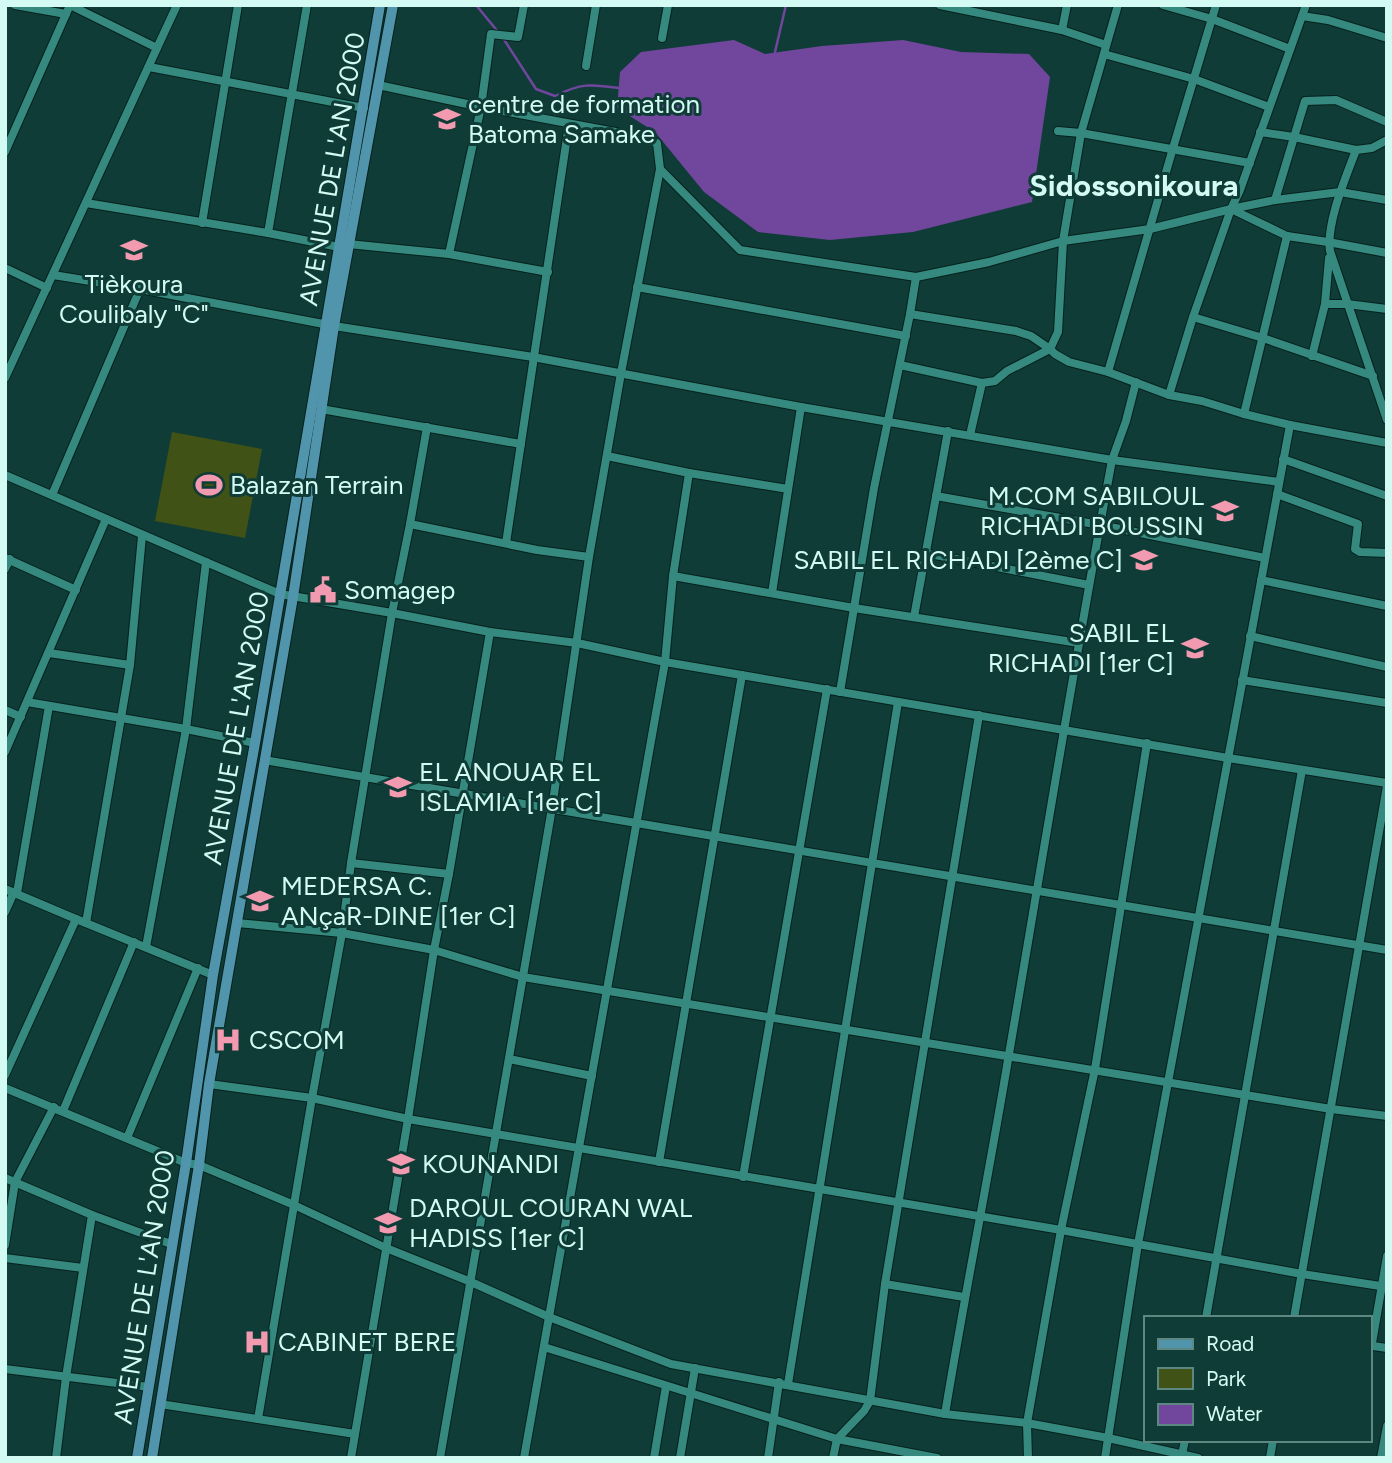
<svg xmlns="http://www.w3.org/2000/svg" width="1392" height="1463" font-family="Figtree,sans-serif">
  <rect width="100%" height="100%" fill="#0f3c37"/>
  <polygon fill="#415217" points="172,432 262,449 245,538 155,521"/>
  <polygon fill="#70479c" points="734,40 765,54 822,46 903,40 961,52 1029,54 1050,77 1032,202 913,232 830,240 758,232 704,192 655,132 617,108 620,72 641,52"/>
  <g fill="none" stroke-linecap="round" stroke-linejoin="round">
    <g stroke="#70479c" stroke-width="2.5">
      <polyline points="476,5 499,33"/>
      <path d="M503,38l33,51 19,7c26,-13 36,-12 64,-8"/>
      <polyline points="775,52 786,5"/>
    </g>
    <g stroke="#06211d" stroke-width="10">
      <g id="minor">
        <polyline points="15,5 66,14"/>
        <polyline points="940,5 1062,30 1106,45"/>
        <polyline points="1163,5 1212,19 1290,49"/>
        <polyline points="1302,16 1328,20 1387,38"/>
        <polyline points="1062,30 1067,5"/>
        <polyline points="662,38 668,5"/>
        <polyline points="157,48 177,5"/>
        <polyline points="1104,54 1194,79 1269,107"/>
        <polyline points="586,66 596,5"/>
        <polyline points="149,67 364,108"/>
        <polyline points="378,85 481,107 637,136 657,143 660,169 740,250 916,277 989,262 1063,241 1150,229 1231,209 1275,200 1340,192 1387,200"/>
        <polyline points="1058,131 1081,133 1250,163"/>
        <polyline points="1260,132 1294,137 1356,150 1372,148 1387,140"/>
        <path d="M1356,150c-10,27 -30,73 -26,101l57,169"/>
        <polyline points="5,152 70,5"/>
        <polyline points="1275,200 1305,101 1336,100 1387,122"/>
        <polyline points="86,203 268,233 339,247"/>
        <polyline points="1231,209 1287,236 1328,242 1387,253"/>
        <polyline points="202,223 238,5"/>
        <polyline points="268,233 307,5"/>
        <polyline points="348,244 449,254 548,272"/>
        <polyline points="449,254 481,107 491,34 518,37 524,5"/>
        <polyline points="5,268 47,288"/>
        <polyline points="637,287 906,336"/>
        <polyline points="140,289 334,326 533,357 801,407 1112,460 1279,482"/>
        <polyline points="1325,304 1347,304 1387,309"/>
        <polyline points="910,314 1016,331 1031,336 1050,349 1055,354 1069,362 1108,372 1169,395 1202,401 1244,414 1290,425 1387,443"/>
        <polyline points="1193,317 1263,338 1373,376"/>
        <polyline points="1312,356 1325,304 1329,258"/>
        <polyline points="900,365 982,383 995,381 1007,371 1050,349 1058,332 1063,241 1081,133 1118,5"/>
        <polyline points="1108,372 1173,148 1216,5"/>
        <polyline points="5,378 157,48 70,5"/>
        <polyline points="1169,395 1193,317 1231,209 1240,190 1306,5"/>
        <polyline points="321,409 521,444"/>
        <polyline points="1244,414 1287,236"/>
        <polyline points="970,435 982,383"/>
        <polyline points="607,456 689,473 788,489"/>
        <polyline points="1283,459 1387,496"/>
        <polyline points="5,475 280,594 392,613 490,632 577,643 665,662 1228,758 1387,783"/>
        <polyline points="1277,494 1358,524 1355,549 1360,552 1387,553"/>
        <polyline points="52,495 140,289 53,275"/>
        <polyline points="936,496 1100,525 1265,558"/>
        <polyline points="410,524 537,550 589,557"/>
        <polyline points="506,543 569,124"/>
        <polyline points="925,553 1089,585"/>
        <polyline points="5,558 76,590"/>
        <polyline points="5,569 10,559"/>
        <polyline points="673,576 854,608 1079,643"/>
        <polyline points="1261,580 1387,606"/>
        <polyline points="772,593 801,407"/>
        <polyline points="914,617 948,431"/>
        <polyline points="1250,636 1387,667"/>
        <polyline points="49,653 130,665"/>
        <polyline points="1242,680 1387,703"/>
        <polyline points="840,692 874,488 910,314 916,277"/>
        <polyline points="27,702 186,729 255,743"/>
        <polyline points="5,710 21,717"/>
        <polyline points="5,752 106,519"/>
        <polyline points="264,760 1387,950"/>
        <polyline points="351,863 449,874"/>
        <polyline points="5,889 76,919 213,975"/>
        <polyline points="17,893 49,706"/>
        <polyline points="5,912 14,892"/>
        <polyline points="86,923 130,665 142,536"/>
        <polyline points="237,923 342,933 434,950 523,977 1331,1109 1387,1116"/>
        <polyline points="146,947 186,729 206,562"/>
        <polyline points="509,1059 592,1076"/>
        <polyline points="5,1075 76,919"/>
        <polyline points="209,1084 312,1098 408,1119 1061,1230 1302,1274 1387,1287"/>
        <polyline points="5,1088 186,1163 199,1165 294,1205 386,1248 471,1282 549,1317 671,1364 945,1414 1027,1423 1108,1438 1198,1458"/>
        <polyline points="63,1111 134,942"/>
        <polyline points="127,1138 198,968"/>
        <polyline points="659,1162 742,675"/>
        <polyline points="743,1177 827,689"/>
        <polyline points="5,1178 92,1215 171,1244"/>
        <polyline points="5,1245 15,1182 54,1107"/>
        <polyline points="1387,1256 1372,1343 1373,1346 1387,1348"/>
        <polyline points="5,1258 83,1268"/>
        <polyline points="885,1284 964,1297"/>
        <polyline points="1206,1318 1302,770"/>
        <polyline points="1294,1318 1387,786"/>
        <polyline points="544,1347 837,1439 937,1458"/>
        <polyline points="5,1369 149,1387"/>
        <polyline points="788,1384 898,702"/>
        <polyline points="160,1404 355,1434"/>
        <path d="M945,1414c20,-121 44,-240 64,-360 34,-198 66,-396 103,-594l14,-39 10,-39"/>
        <polyline points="258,1419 312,1098 342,933 351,863 392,613 410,524 427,427"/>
        <polyline points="1182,1455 1185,1440"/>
        <polyline points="56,1458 66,1377 92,1215"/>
        <polyline points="351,1458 408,1119 434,950 449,874 490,632"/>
        <polyline points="440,1458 552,808 589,557 621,373 660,169"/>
        <polyline points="524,1458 665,662 673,576 689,473"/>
        <polyline points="654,1458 666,1386"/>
        <polyline points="680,1458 695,1368"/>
        <polyline points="768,1458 779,1382"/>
        <polyline points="833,1458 837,1439 864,1411 870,1401 885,1284 979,715"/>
        <polyline points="1028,1458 1027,1423 1061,1230 1095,1069 1147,743"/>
        <polyline points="1105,1458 1138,1244 1290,425"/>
        <polyline points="1270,1458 1273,1440"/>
        <polyline points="1381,1458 1387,1426"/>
      </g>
    </g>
    <g stroke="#06211d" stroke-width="12">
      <g id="major">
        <polyline points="137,1458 186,1163 213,975 255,743 380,5"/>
        <polyline points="152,1458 199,1165 209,1084 293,597 334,326 393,5"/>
      </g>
    </g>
    <use href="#minor" stroke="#35897e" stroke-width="8"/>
    <use href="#major" stroke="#5195ac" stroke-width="10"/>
  </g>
  <defs>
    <g id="school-bare" transform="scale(2.1)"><path d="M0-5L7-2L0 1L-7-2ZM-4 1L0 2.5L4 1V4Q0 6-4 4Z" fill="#f29aaf" stroke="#0f3c37" stroke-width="2.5" paint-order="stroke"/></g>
    <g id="stadium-bare" transform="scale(2.1)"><path d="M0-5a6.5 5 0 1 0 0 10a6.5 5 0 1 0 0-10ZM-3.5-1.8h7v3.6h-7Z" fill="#f29aaf" stroke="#0f3c37" stroke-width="2.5" paint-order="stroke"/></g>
    <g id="civic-bare" transform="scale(2.1)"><path d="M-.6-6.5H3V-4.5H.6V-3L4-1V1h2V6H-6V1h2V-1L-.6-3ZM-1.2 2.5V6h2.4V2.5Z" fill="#f29aaf" stroke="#0f3c37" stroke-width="2.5" paint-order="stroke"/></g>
    <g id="hospital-bare" transform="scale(2.1)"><path d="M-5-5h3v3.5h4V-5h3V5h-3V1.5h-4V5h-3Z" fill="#f29aaf" stroke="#0f3c37" stroke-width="2.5" paint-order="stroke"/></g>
  </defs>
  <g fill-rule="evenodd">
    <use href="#school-bare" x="447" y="119"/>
    <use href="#school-bare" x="134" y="250"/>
    <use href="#stadium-bare" x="209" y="485"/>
    <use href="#school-bare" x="1225" y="511"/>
    <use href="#school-bare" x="1144" y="560"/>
    <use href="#civic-bare" x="323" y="590"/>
    <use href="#school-bare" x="1195" y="648"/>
    <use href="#school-bare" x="398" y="787"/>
    <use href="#school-bare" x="260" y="901"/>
    <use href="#hospital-bare" x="228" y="1040"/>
    <use href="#school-bare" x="401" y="1164"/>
    <use href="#school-bare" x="388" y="1223"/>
    <use href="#hospital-bare" x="257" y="1342"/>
  </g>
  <g text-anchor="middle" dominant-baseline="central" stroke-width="6" stroke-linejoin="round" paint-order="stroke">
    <g font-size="26" fill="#d3faf3" stroke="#0f3c37" text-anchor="start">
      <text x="468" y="104">centre de formation<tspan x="468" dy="30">Batoma Samake</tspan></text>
      <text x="134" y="284" text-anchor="middle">Tièkoura<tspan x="134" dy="30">Coulibaly "C"</tspan></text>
      <text x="230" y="485">Balazan Terrain</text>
      <text x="1204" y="496" text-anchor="end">M.COM SABILOUL<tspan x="1204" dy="30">RICHADI BOUSSIN</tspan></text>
      <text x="1123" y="560" text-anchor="end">SABIL EL RICHADI [2ème C]</text>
      <text x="344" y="590">Somagep</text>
      <text x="1174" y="633" text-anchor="end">SABIL EL<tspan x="1174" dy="30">RICHADI [1er C]</tspan></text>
      <text x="419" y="772">EL ANOUAR EL<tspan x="419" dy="30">ISLAMIA [1er C]</tspan></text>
      <text x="281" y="886">MEDERSA C.<tspan x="281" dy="30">ANçaR-DINE [1er C]</tspan></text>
      <text x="249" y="1040">CSCOM</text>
      <text x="422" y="1164">KOUNANDI</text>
      <text x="409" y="1208">DAROUL COURAN WAL<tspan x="409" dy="30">HADISS [1er C]</tspan></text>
      <text x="278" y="1342">CABINET BERE</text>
    </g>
    <g font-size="26" fill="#d3faf3" stroke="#0f3c37">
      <text transform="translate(332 169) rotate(-80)">AVENUE DE L'AN 2000</text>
      <text transform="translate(236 728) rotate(-80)">AVENUE DE L'AN 2000</text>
      <text transform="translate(144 1287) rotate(-81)">AVENUE DE L'AN 2000</text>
    </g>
    <g font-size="30" font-weight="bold" fill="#d3faf3" stroke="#0f3c37">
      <text x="1134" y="185">Sidossonikoura</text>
    </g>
  </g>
  <rect width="1392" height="1463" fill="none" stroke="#d3faf3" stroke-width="14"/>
  <rect x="1144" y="1316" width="228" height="126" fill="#0f3c37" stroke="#5d8882" stroke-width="2"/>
  <rect x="1158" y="1339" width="35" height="10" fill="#5195ac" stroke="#5d8882" stroke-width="2"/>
  <text x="1206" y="1351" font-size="21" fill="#d3faf3">Road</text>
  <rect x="1158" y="1368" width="35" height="21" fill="#415217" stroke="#5d8882" stroke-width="2"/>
  <text x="1206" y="1386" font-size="21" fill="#d3faf3">Park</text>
  <rect x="1158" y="1404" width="35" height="21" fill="#70479c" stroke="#5d8882" stroke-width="2"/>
  <text x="1206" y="1421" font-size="21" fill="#d3faf3">Water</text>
</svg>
